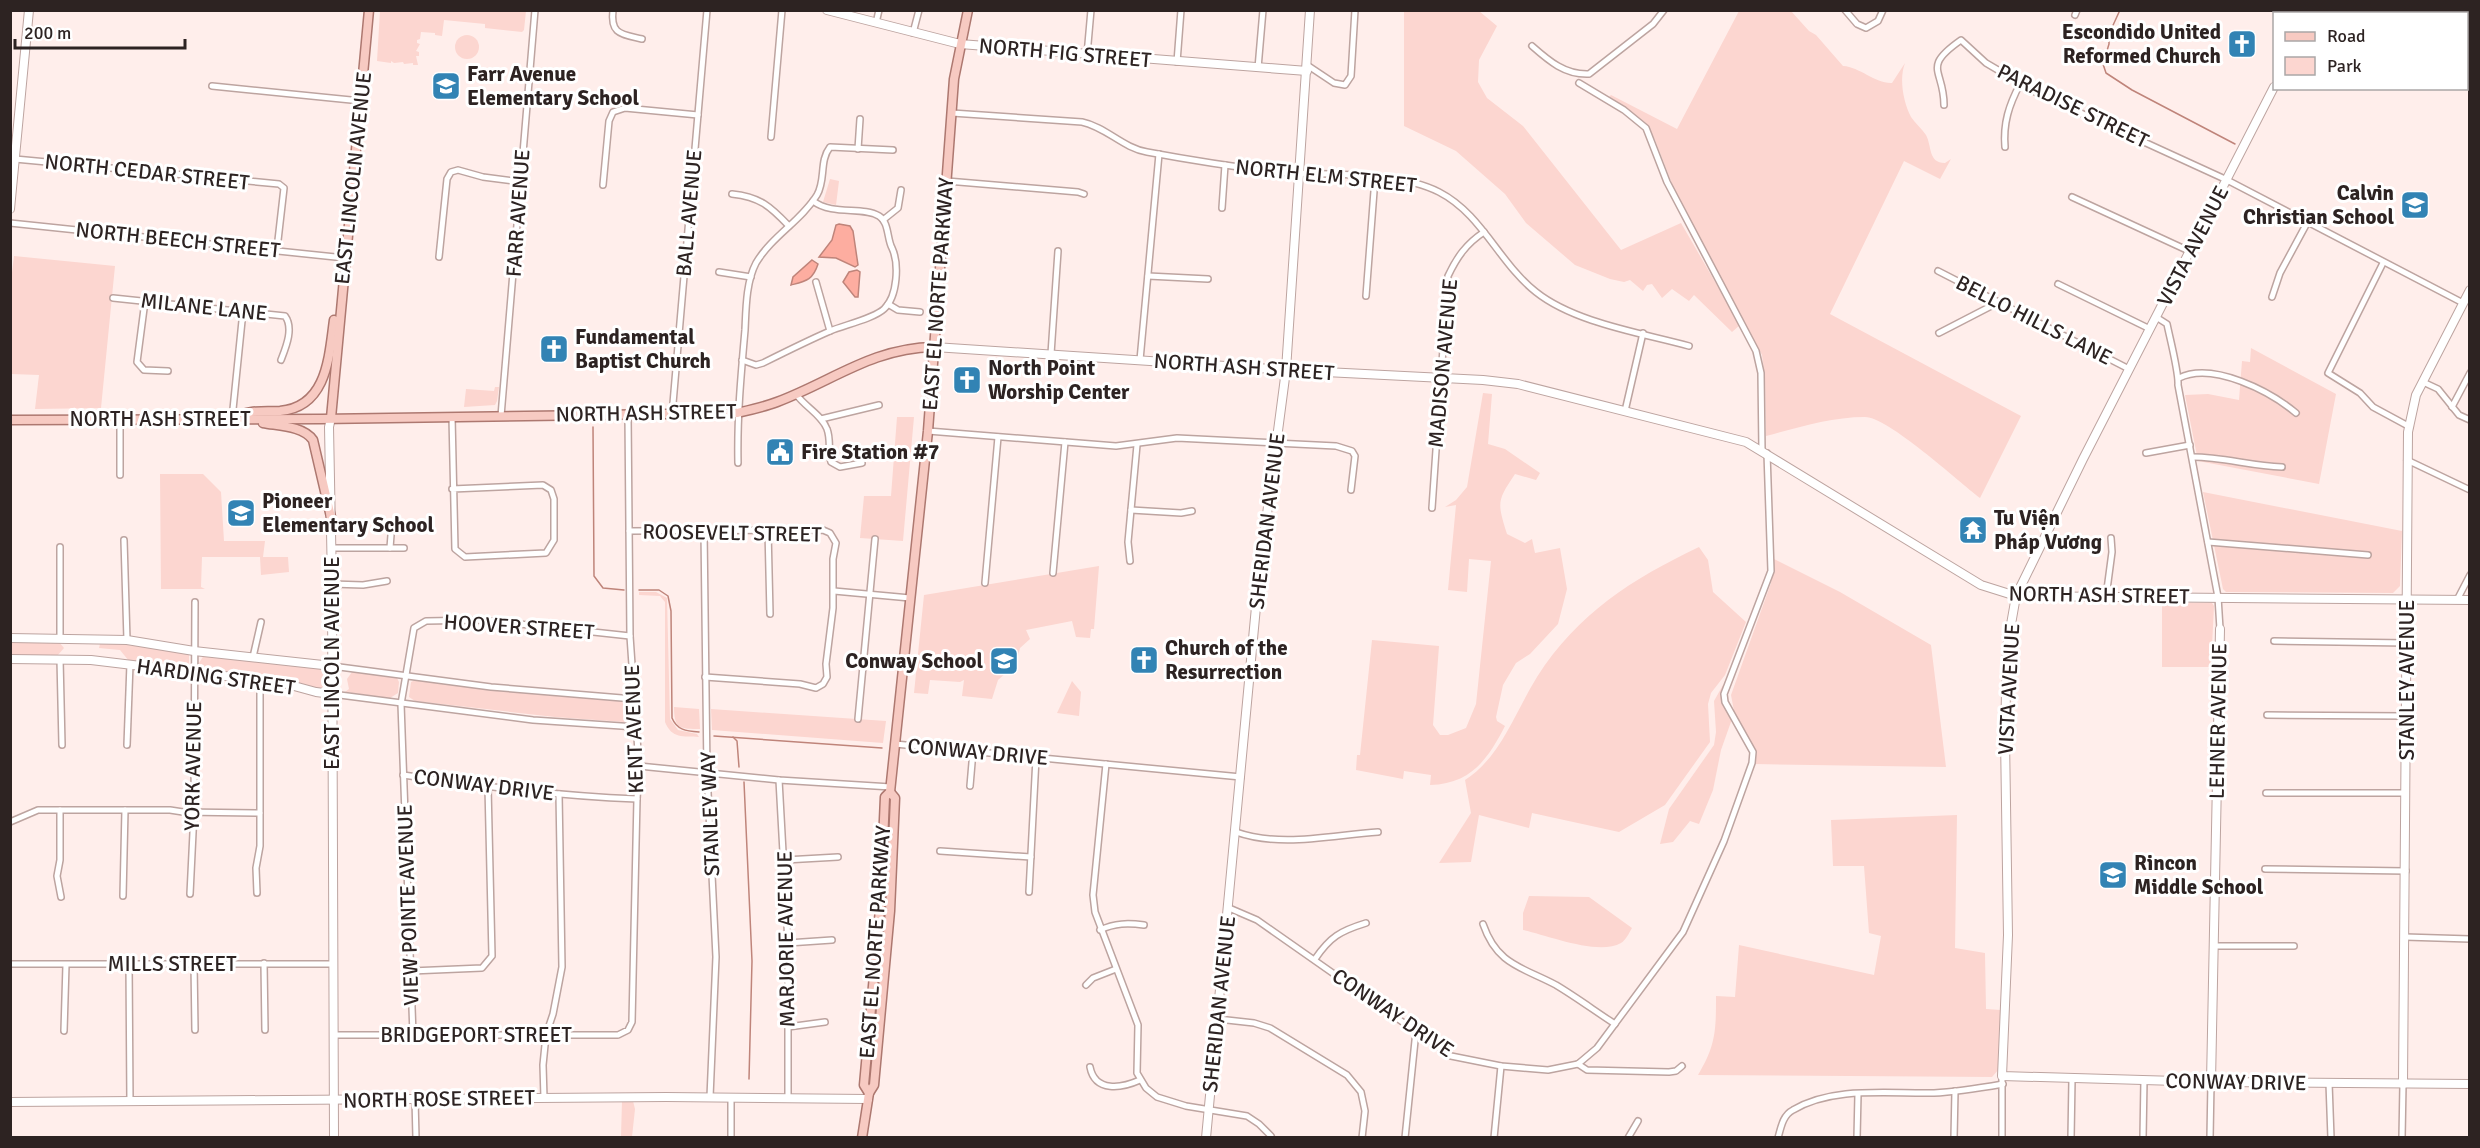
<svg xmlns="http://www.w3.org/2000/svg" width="2480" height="1148" font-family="Signika,sans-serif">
  <rect width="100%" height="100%" fill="#ffeeeb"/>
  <g fill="#fcd6d0">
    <polygon points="380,11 380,10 526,11 524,30 522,32 485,28 485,24 444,20 442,36 435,35 435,33 421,32 420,39 417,40 417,43 420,44 416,51 419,52 419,56 416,56 418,65 413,65 413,63 404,64 403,62 394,63 391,61 391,63 377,61"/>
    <polygon points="1404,11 1479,11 1497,26 1479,60 1478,82 1487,98 1523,126 1621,250 1681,223 1740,325 1732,332 1694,295 1689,301 1672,289 1662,298 1652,284 1647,285 1643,291 1630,280 1624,282 1610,279 1575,265 1526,223 1505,194 1456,151 1404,126"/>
    <path d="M1739,11h52l18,20 7,4 27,31c17,1 33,18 49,17l13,-20c-6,15 -2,39 6,54 4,6 11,12 15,18 6,11 2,28 19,28l6,-4 -11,20 -36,-18 -74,153 191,102 -41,82c-22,-17 -92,-81 -115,-81 -34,0 -68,11 -99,19l-1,-58 -3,-23 -84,-156 -23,-59 -9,-17 -37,-26 2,-2 66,34z"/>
    <circle cx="467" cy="47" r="12"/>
    <polygon points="830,179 839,181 836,205 823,202"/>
    <polygon points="14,256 115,266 101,408 35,409 39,375 11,374 10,289"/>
    <polygon points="2251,348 2336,394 2319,484 2198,461 2185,395 2208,394 2239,400 2242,361 2250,362"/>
    <polygon points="495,387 499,387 497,401 495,405 464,407 466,389 494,391"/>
    <path d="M1483,393l9,1 -4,50 17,5 35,24 -4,7 -21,-6c-18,27 -18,28 -8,60l18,9 7,-4 3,14 25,-5 7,41 -9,35 -28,30 -14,9 -13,22 -7,32 1,4 8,5c-17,33 -34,58 -75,59l1,-10 -27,-4 -1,8 -47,-9 1,-15h3l12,-115 67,6 -6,79 7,10h8l18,-7 10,-24 15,-143 -22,-2 -2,33 -19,-2 8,-85 -11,2 11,-7 11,-13z"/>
    <polygon points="897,417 914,417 903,541 860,538 864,496 891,496"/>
    <polygon points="160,474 203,474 221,492 224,541 265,541 263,557 288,557 289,572 261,575 260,557 202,557 201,587 205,589 161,589"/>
    <polygon points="2203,492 2402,531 2400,586 2393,593 2226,592 2223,589"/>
    <path d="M1699,547l9,13 5,32 33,30 -21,53 -14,18 -3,11 2,38 -45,63 -46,27 -87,-19 -3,15 -50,-13 -8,47 -32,1 32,-50 -6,-33c36,-23 50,-68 72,-103 41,-64 95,-98 162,-130z"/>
    <polygon points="1774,559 1840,592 1931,645 1946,767 1754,764 1752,744 1734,711 1731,695 1771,583"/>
    <polygon points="1099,566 1094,629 1091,629 1090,638 1076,637 1072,621 1026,630 1030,639 1020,648 1016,664 998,680 992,699 962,696 964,680 960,682 930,680 928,694 914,693 924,595"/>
    <path d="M639,592h17l11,6 3,121 8,11 19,4 2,3c-16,-1 -27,2 -34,-15v-120l-5,-6 -21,-1z"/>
    <polygon points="2162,603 2212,603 2214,606 2211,667 2162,667"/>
    <polygon points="58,641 64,648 57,656 11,656 10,642"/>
    <polygon points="95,641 185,652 189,655 189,663 184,668 129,661 120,650 99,648 100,644"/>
    <polygon points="204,655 320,668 324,669 325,684 322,689 202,670 199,663"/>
    <polygon points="352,672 397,678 399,682 398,693 390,698 345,692 349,689 347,679"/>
    <polygon points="417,679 555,696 624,701 630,705 632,715 630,720 624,722 555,717 415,701 409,697 411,682"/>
    <polygon points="1072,681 1081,692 1079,716 1057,713"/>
    <polygon points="1723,685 1725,686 1723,693 1732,719 1721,750 1713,790 1699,824 1690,821 1673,842 1660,844 1669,809 1714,745 1716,732 1714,701"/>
    <path d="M674,707l25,2 1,20c-20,0 -26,0 -26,-22z"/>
    <polygon points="711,709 886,721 883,743 712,730"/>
    <path d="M1957,815l-2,133 30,5 1,56 15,1 -2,59 -7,8 -294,-2c18,-30 18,-45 18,-79l19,1 4,-52 135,30 7,-39 -12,-3 -5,-67h-31l-2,-46z"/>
    <path d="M1529,896l60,1 43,31c-3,5 -6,12 -11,15 -23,13 -74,-8 -98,-13v-17z"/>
    <polygon points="622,1101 633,1101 635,1109 632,1137 621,1137"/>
  </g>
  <g fill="#fdada0" stroke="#bf847a" stroke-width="1.5">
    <polygon points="839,224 850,226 853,231 858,265 855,267 836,258 819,257 832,240 836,225"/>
    <path d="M812,260l6,4c-5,16 -12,17 -27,21l2,-8z"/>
    <polygon points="857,270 860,272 858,297 855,297 843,282 849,272"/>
  </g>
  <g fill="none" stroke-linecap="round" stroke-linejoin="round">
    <g stroke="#bf847a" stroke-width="1.5">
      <polyline points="2120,10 2109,34 2109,44 2103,64 2106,73 2132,90 2235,144"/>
      <polyline points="2423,10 2424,14"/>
      <polyline points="2442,10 2443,14"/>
      <polyline points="2466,42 2470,45"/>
      <polyline points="2466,87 2470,88"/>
      <polyline points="593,427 594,576 603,588 624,590"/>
      <path d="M639,590h20l9,6 3,15 1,107c5,12 14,13 27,14"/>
      <polyline points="714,736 882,748"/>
      <polyline points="733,737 737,741 739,767"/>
      <polyline points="744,782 752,961 749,1079"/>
    </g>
    <g stroke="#bda4a0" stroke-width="8">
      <g id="street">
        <path d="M613,10c-3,25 9,24 29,29"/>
        <polyline points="1845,10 1857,24 1866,28 1878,21 1883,10"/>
        <polyline points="2075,15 2077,10"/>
        <polyline points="876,23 879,10"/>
        <polyline points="913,33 919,10"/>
        <path d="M1532,46c17,15 33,29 57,28l64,-50 11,-14"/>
        <polyline points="1087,55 1091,10"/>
        <polyline points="1177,62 1181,10"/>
        <polyline points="1307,65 1334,83 1345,85 1351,76 1355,10"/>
        <polyline points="1258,68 1263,10"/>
        <polyline points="1579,83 1624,110 1646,128 1667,182 1756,351 1761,373 1762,451"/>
        <polyline points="212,86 361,101"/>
        <path d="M1944,105c0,-36 -23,-37 17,-65l25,23 51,30 190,87 236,123"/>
        <path d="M952,113l130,9c24,5 41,26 65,30 43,8 87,15 131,20 47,4 118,-2 161,20 43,22 60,71 97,100 39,31 106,41 153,54"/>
        <polyline points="771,137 782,10"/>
        <path d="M2005,147c-2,-24 4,-42 15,-63"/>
        <polyline points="858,149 860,119"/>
        <polyline points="15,159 279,184 284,188 277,249"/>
        <polyline points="947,181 1078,192 1084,194"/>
        <polyline points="603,185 609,121 613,112 625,108 698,115"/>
        <path d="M732,194c28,3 38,12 57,32"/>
        <polyline points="2072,197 2189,251"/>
        <polyline points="1222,208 1225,165"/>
        <polyline points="883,220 898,208 901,190"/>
        <polyline points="10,223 345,258"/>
        <polyline points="439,257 447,179 451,172 458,170 483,177 521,182"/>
        <polyline points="2383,263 2328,373 2360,393 2373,407 2410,427"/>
        <polyline points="1938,271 2129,369"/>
        <polyline points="719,272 751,277"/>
        <polyline points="1148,276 1208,279"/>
        <polyline points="816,282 830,331"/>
        <polyline points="2058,284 2150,329"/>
        <polyline points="1366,296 1375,178"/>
        <polyline points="2272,297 2280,273 2307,223"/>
        <path d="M113,298l172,18c9,12 1,31 -4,44"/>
        <polyline points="145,301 137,362 144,370 168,371"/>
        <polyline points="888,304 898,310 920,312"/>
        <path d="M2156,317l11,7c3,15 12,49 11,61l40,212 2,32"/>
        <polyline points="1939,333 1999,302"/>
        <polyline points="632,338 678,342"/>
        <polyline points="1051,354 1058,251"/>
        <path d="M742,360l14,5 7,-2c22,-11 44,-22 67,-32 14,-6 43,-12 54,-22 14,-13 15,-46 8,-61 -5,-9 -3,-26 -13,-32 -17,-10 -46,0 -66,-15"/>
        <polyline points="1140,360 1159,154"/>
        <path d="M2179,378c34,-17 92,14 117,35"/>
        <polyline points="2423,382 2438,389 2459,415 2470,420"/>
        <path d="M796,394c9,13 26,21 31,35 4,10 1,23 4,33l9,5 22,-4"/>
        <polyline points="2452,407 2470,373"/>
        <polyline points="1625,411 1643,333"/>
        <polyline points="672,415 707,10"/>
        <polyline points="501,416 535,10"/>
        <polyline points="452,417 455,549 465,557 546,553 554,540 554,499 551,490 543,485 452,489"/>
        <polyline points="232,419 243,311"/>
        <polyline points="821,419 879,405"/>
        <polyline points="928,431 1116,446 1177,438 1336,446 1352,451 1355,456 1351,490"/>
        <polyline points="2146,453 2190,445"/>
        <path d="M2193,457c30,0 58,9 89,10"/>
        <polyline points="2407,460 2470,490"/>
        <path d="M738,463c-1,-45 3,-88 7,-133 1,-21 1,-48 11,-67 16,-27 45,-42 61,-68 9,-15 2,-34 13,-48l63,3"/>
        <polyline points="120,475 120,419"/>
        <path d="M1432,508l16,-232c9,-19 18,-32 36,-44"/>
        <polyline points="1131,510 1181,513 1192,511"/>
        <polyline points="704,530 707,772 716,957 710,1097"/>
        <polyline points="768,530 770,614"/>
        <polyline points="629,531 823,530 830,533 836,543 833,559 833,608 826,664 827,677 823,684 816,688 800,684 705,677"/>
        <polyline points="124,540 127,640"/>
        <polyline points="2208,542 2368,555"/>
        <polyline points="60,547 60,638"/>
        <polyline points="332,548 404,548"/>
        <polyline points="390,548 391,535"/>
        <polyline points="1130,561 1128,542 1137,445"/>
        <polyline points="1053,573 1065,442"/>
        <polyline points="985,583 998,437"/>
        <polyline points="332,584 363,585 387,581"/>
        <polyline points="834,591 910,598"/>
        <polyline points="2106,597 2112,552 2111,538"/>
        <polyline points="2457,600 2470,575"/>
        <polyline points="2274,641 2407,643"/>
        <polyline points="253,657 261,622"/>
        <polyline points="60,659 62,745"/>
        <polyline points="332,666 491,687 634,699"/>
        <polyline points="332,694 533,720 636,727"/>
        <polyline points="2267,715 2406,716"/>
        <polyline points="858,719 875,539"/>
        <polyline points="895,744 1241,777"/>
        <polyline points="127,745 130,664"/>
        <polyline points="1106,764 1093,895 1095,912 1138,1025 1137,1073 1146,1088 1157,1097 1186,1106 1247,1116 1259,1124 1271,1136"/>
        <polyline points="639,766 779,780 891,787"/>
        <path d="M403,775c78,11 155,21 234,24"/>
        <polyline points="779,780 788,943 788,1098"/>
        <polyline points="970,786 973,751"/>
        <polyline points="2266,793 2406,793"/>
        <polyline points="60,810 60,860 57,876 61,897"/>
        <polyline points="10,822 38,810 170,810 183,812 260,813"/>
        <path d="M1236,832c45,16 96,3 142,0"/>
        <polyline points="940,851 1031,857"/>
        <polyline points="785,860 838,857"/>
        <polyline points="2265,869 2406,871"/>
        <polyline points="1029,892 1036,758"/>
        <polyline points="257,893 256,868 260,846 260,681"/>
        <polyline points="190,894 194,812 195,602"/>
        <polyline points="123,896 125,810"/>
        <polyline points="1229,908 1257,920 1451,1056 1501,1066 1548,1070 1578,1064 1597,1048 1683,932 1724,841 1752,763 1753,752 1725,702 1724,694 1771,571 1767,453"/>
        <path d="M1483,924c14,41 39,43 73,61 20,12 39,26 59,39"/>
        <path d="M1100,930c15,-7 28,-7 44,-5"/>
        <polyline points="2405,937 2470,939"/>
        <polyline points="788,943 832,940"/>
        <polyline points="2214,946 2294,946"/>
        <path d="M1315,959c15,-22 25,-28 51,-36"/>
        <polyline points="129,963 130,1102"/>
        <polyline points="194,963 195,1030"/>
        <polyline points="264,963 265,1030"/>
        <polyline points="10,964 334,964"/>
        <polyline points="411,971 482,968 492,956 488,787"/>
        <polyline points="1086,985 1093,978 1116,969"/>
        <polyline points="1218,1019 1254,1023 1270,1028 1347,1075 1361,1092 1365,1111 1362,1138"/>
        <polyline points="788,1027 825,1022"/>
        <polyline points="64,1031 66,965"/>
        <polyline points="334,1035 618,1035 628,1030 632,1022 637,799 639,766 630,636 628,415"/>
        <polyline points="413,1035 401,704 414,628 426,621 482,620 630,636"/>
        <polyline points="1578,1064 1587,1070 1669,1072 1676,1071 1682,1066"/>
        <path d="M1090,1067c5,26 32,21 50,13"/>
        <polyline points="2329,1083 2331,1138"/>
        <polyline points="544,1098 543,1065 546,1035 553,1014 562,967 559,794"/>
        <polyline points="731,1098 731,1138"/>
        <polyline points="415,1099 416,1138"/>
        <polyline points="1405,1138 1416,1031"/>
        <polyline points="1494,1138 1501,1066"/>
        <polyline points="1628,1138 1638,1121"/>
        <path d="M1778,1138c3,-11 5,-23 15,-28 41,-24 95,-16 141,-17 23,-1 46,-5 69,-9"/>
        <polyline points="1857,1138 1858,1094"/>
        <polyline points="1954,1138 1955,1091"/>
        <polyline points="2002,1138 2002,1076"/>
        <polyline points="2071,1138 2072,1079"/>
        <polyline points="2143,1138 2144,1080"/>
        <polyline points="2210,1138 2211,1082"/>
        <polyline points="2402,1138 2403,1084"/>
      </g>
    </g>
    <g stroke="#bda4a0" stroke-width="10">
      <g id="secondary">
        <polyline points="827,10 960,44 1307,71"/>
        <polyline points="2352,10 2358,14"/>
        <polyline points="2312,14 2314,10"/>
        <polyline points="2466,69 2470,71"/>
        <polyline points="2274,87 2083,459 2016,596 2007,647 2005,738 2008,935 2002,1076 2211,1082 2470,1084"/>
        <polyline points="10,209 29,10"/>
        <polyline points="934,347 1286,370 1483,380 1518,384 1746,442 1981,585 2016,596 2470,600"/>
        <polyline points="331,418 329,427 332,584 334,1138"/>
        <polyline points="10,638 127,640 194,651 332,666"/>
        <polyline points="10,659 91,660 283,683 316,692 332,694"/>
        <polyline points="2211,1082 2220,629"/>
        <polyline points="2403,1084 2408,432 2416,395 2470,290"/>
        <polyline points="10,1102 666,1097 868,1099"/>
        <polyline points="1206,1138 1259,575 1286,370 1310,10"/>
      </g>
    </g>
    <g stroke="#ad7870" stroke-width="11">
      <g id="primary">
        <path d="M234,418c15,-9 29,-6 46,-7 47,-4 49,-54 54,-91"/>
        <polyline points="331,418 369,10"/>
        <path d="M10,420l311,-1 416,-6c13,-3 27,-6 40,-11 56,-21 95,-54 157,-55"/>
        <path d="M263,423c16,3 40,3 50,17l18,77"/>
        <polyline points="869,1093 864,1085 880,909 885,797 890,792 928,431 954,79 968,10"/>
        <polyline points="862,1138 869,1093 874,1085 890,911 895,798 890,792"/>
      </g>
    </g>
    <use href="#street" stroke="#fff" stroke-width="5"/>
    <use href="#secondary" stroke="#fff" stroke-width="8"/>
    <use href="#primary" stroke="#f7cac2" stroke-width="8"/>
  </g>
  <defs>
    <g id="church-square" transform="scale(1.5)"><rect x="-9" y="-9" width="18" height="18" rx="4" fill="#3283b4" stroke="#fff"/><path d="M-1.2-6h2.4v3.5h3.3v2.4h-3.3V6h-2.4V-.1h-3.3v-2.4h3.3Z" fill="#fff"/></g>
    <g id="school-square" transform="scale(1.5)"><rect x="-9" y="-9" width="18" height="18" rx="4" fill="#3283b4" stroke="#fff"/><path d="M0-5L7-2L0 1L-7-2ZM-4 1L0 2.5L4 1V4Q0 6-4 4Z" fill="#fff"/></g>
    <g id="civic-square" transform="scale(1.5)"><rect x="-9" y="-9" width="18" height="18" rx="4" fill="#3283b4" stroke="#fff"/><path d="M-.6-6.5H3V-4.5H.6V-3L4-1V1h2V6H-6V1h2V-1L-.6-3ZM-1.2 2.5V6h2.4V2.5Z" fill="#fff"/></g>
    <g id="temple-square" transform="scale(1.5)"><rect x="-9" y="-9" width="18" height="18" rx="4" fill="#3283b4" stroke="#fff"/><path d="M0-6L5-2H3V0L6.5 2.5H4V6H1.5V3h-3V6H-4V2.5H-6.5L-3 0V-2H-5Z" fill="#fff"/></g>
  </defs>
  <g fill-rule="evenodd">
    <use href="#church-square" x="2242" y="44"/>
    <use href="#school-square" x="446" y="86"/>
    <use href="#school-square" x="2415" y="205"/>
    <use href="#church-square" x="554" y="349"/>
    <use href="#church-square" x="967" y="380"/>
    <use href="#civic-square" x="780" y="452"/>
    <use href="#school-square" x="241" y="513"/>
    <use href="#temple-square" x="1973" y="530"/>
    <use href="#church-square" x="1144" y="660"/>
    <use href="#school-square" x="1004" y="661"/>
    <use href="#school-square" x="2113" y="875"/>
  </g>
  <g text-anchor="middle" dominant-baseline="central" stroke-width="6" stroke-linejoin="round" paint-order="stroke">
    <g font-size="21" font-weight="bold" fill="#2d2322" stroke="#fff" text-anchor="start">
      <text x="2221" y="32" text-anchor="end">Escondido United<tspan x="2221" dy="24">Reformed Church</tspan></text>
      <text x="467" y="74">Farr Avenue<tspan x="467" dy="24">Elementary School</tspan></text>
      <text x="2394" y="193" text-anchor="end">Calvin<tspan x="2394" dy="24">Christian School</tspan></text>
      <text x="575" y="337">Fundamental<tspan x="575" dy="24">Baptist Church</tspan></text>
      <text x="988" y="368">North Point<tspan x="988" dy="24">Worship Center</tspan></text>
      <text x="801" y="452">Fire Station #7</text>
      <text x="262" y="501">Pioneer<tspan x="262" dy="24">Elementary School</tspan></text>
      <text x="1994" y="518">Tu Viện<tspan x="1994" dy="24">Pháp Vương</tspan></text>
      <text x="1165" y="648">Church of the<tspan x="1165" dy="24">Resurrection</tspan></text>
      <text x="983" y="661" text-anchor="end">Conway School</text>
      <text x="2134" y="863">Rincon<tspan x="2134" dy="24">Middle School</tspan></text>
    </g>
    <g font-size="21" fill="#2d2322" stroke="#fff">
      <text transform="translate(1065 53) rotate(5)">NORTH FIG STREET</text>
      <text transform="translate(2073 106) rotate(26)">PARADISE STREET</text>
      <text transform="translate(147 172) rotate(6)">NORTH CEDAR STREET</text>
      <text transform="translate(1326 176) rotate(6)">NORTH ELM STREET</text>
      <text transform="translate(353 178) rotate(-84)">EAST LINCOLN AVENUE</text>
      <text transform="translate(518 213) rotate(-86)">FARR AVENUE</text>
      <text transform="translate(689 213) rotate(-85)">BALL AVENUE</text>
      <text transform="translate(178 240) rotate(6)">NORTH BEECH STREET</text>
      <text transform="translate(2193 246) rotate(-63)">VISTA AVENUE</text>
      <text transform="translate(938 294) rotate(-86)">EAST EL NORTE PARKWAY</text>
      <text transform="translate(204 307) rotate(6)">MILANE LANE</text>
      <text transform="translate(2034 320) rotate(27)">BELLO HILLS LANE</text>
      <text transform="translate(1443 363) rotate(-85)">MADISON AVENUE</text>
      <text transform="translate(1244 367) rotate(4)">NORTH ASH STREET</text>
      <text transform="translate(646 413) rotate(-1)">NORTH ASH STREET</text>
      <text x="160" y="419">NORTH ASH STREET</text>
      <text transform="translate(1267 521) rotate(-83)">SHERIDAN AVENUE</text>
      <text transform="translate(732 533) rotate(1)">ROOSEVELT STREET</text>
      <text transform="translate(2099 595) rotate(1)">NORTH ASH STREET</text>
      <text transform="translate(519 627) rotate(4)">HOOVER STREET</text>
      <text transform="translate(332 663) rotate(-90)">EAST LINCOLN AVENUE</text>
      <text transform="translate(216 677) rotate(8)">HARDING STREET</text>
      <text transform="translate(2407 680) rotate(-90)">STANLEY AVENUE</text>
      <text transform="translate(2009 689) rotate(-87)">VISTA AVENUE</text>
      <text transform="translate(2218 721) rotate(-89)">LEHNER AVENUE</text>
      <text transform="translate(634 729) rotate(-92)">KENT AVENUE</text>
      <text transform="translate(978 752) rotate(5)">CONWAY DRIVE</text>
      <text transform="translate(193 766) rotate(-89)">YORK AVENUE</text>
      <text transform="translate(484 785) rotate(7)">CONWAY DRIVE</text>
      <text transform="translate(710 814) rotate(-92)">STANLEY WAY</text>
      <text transform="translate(408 905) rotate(-92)">VIEW POINTE AVENUE</text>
      <text transform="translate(786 939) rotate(-91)">MARJORIE AVENUE</text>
      <text transform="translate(875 942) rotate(-86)">EAST EL NORTE PARKWAY</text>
      <text x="172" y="964">MILLS STREET</text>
      <text transform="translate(1219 1004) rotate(-84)">SHERIDAN AVENUE</text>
      <text transform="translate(1393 1013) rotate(34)">CONWAY DRIVE</text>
      <text x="476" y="1035">BRIDGEPORT STREET</text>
      <text transform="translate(2236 1082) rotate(1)">CONWAY DRIVE</text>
      <text transform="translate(439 1099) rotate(-1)">NORTH ROSE STREET</text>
    </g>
  </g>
  <rect width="2480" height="1148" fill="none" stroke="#2d2322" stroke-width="24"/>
  <rect x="2273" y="12" width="195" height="78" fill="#ffffff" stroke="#aba7a7" stroke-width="1.5"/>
  <rect x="2285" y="32" width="30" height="9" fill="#f7cac2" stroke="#aba7a7" stroke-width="1.5"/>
  <text x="2327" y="42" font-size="18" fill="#2d2322">Road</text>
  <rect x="2285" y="57" width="30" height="18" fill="#fcd6d0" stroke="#aba7a7" stroke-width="1.5"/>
  <text x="2327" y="72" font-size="18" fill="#2d2322">Park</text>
  <path d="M15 39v9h170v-9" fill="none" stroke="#2d2322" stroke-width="3"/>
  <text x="24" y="39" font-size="18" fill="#2d2322" stroke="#ffffff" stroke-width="4.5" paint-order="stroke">200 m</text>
</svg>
